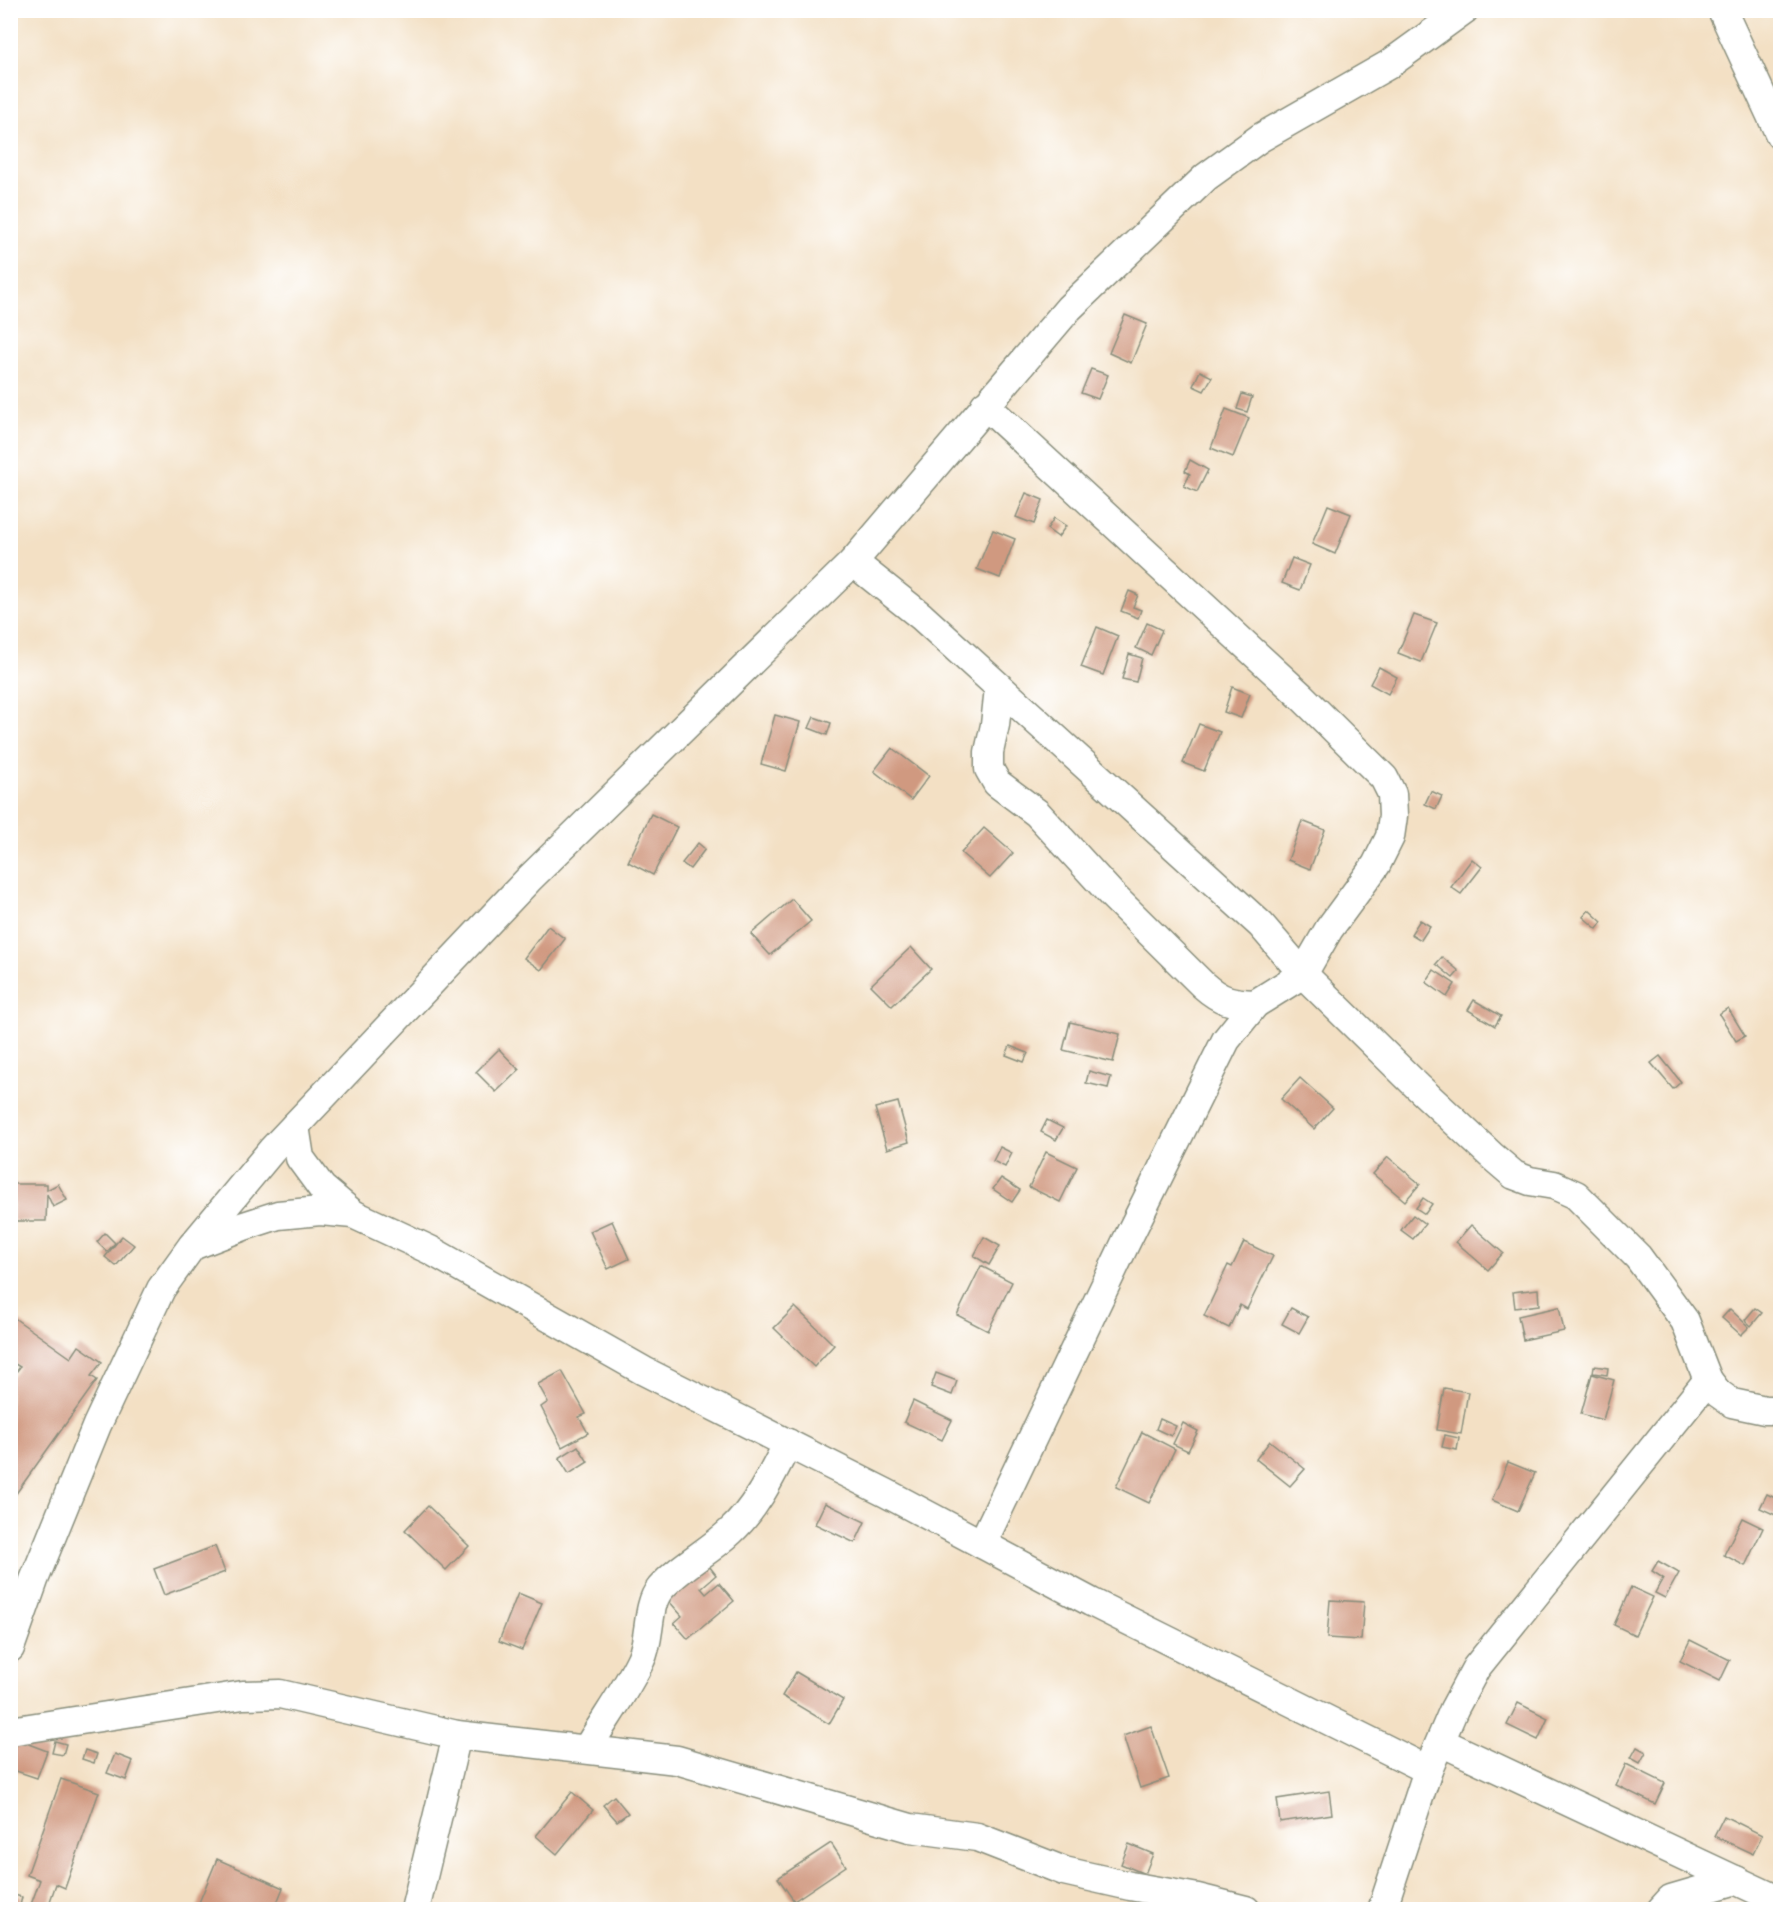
<svg xmlns="http://www.w3.org/2000/svg" width="1791" height="1920" font-family="'Old Standard TT',serif">
  <rect width="100%" height="100%" fill="#fff"/>
  <filter id="ink" filterUnits="userSpaceOnUse"><feTurbulence type="fractalNoise" baseFrequency=".0167" numOctaves="2"/><feDisplacementMap in="SourceGraphic" scale="12" xChannelSelector="R" yChannelSelector="G"/><feConvolveMatrix kernelMatrix="1 2 1 2 8 2 1 2 1" color-interpolation-filters="sRGB"/></filter>
  <filter id="wash" filterUnits="userSpaceOnUse"><feTurbulence type="fractalNoise" baseFrequency=".008" numOctaves="4" result="noise"/><feDisplacementMap in="SourceGraphic" scale="24" xChannelSelector="R" yChannelSelector="G"/><feGaussianBlur stdDeviation="1.35" result="paint"/><feColorMatrix in="noise" values="0 0 0 0 0 0 0 0 0 0 0 0 0 0 0 0 0 1.4 0 .05"/><feComposite in="paint" operator="in"/></filter>
  <g filter="url(#wash)">
    <rect width="100%" height="100%" fill="#f3e0c4"/>
    <g id="blocks">
      <g fill="#d09980">
        <polygon points="1125,315 1147,324 1131,363 1109,353"/>
        <polygon points="1091,369 1108,375 1098,399 1081,393"/>
        <polygon points="1200,371 1212,377 1204,391 1193,386"/>
        <polygon points="1242,394 1252,397 1247,412 1237,409"/>
        <polygon points="1226,409 1249,418 1233,457 1211,448"/>
        <polygon points="1190,460 1208,470 1197,492 1184,486 1190,474 1185,471"/>
        <polygon points="1026,493 1043,500 1034,524 1016,517"/>
        <polygon points="1328,505 1351,514 1335,554 1312,544"/>
        <polygon points="1054,518 1066,526 1058,537 1047,529"/>
        <polygon points="993,530 1015,539 1000,578 977,569"/>
        <polygon points="1292,558 1310,565 1300,590 1282,583"/>
        <polygon points="1129,591 1138,595 1133,607 1141,610 1138,618 1121,611"/>
        <polygon points="1414,615 1437,623 1421,662 1398,653"/>
        <polygon points="1147,623 1162,630 1151,655 1136,648"/>
        <polygon points="1097,627 1118,636 1103,675 1081,667"/>
        <polygon points="1129,654 1142,658 1136,682 1122,679"/>
        <polygon points="1379,667 1397,677 1388,694 1370,684"/>
        <polygon points="1232,687 1250,694 1241,718 1224,712"/>
        <polygon points="775,715 800,722 786,771 761,764"/>
        <polygon points="814,717 831,723 827,735 809,728"/>
        <polygon points="1199,724 1220,732 1204,771 1183,763"/>
        <polygon points="892,748 929,776 911,800 874,771"/>
        <polygon points="1431,791 1442,796 1436,809 1425,804"/>
        <polygon points="651,814 677,827 653,875 628,862"/>
        <polygon points="1302,821 1325,830 1310,869 1288,860"/>
        <polygon points="984,828 1013,853 990,878 961,853"/>
        <polygon points="698,843 705,849 690,869 682,863"/>
        <polygon points="1472,859 1482,867 1461,894 1451,887"/>
        <polygon points="792,899 811,921 770,955 751,934"/>
        <polygon points="1589,910 1602,922 1597,929 1583,917"/>
        <polygon points="1420,920 1430,926 1421,940 1411,934"/>
        <polygon points="548,926 565,939 541,970 524,958"/>
        <polygon points="911,947 931,969 892,1006 871,985"/>
        <polygon points="1442,957 1459,971 1453,978 1436,964"/>
        <polygon points="1434,970 1455,984 1447,997 1426,982"/>
        <polygon points="1474,1000 1501,1016 1495,1026 1468,1010"/>
        <polygon points="1728,1008 1745,1036 1736,1041 1719,1014"/>
        <polygon points="1070,1022 1120,1034 1113,1062 1063,1050"/>
        <polygon points="1010,1046 1028,1053 1024,1062 1006,1055"/>
        <polygon points="499,1049 519,1070 496,1092 476,1072"/>
        <polygon points="1660,1056 1681,1082 1673,1089 1651,1063"/>
        <polygon points="1089,1071 1111,1077 1108,1088 1086,1083"/>
        <polygon points="1300,1078 1333,1108 1314,1129 1281,1099"/>
        <polygon points="898,1102 909,1142 887,1149 875,1108"/>
        <polygon points="1047,1120 1063,1128 1056,1140 1041,1132"/>
        <polygon points="1000,1147 1012,1153 1005,1167 993,1161"/>
        <polygon points="1046,1152 1077,1167 1060,1202 1029,1187"/>
        <polygon points="1388,1157 1420,1184 1405,1201 1373,1174"/>
        <polygon points="1001,1178 1020,1190 1012,1202 993,1189"/>
        <polygon points="13,1184 47,1184 47,1190 58,1184 67,1200 53,1207 47,1194 46,1221 13,1221"/>
        <polygon points="1423,1198 1432,1204 1425,1214 1416,1208"/>
        <polygon points="1413,1215 1425,1224 1413,1239 1401,1230"/>
        <polygon points="612,1221 629,1259 608,1269 590,1231"/>
        <polygon points="1471,1225 1503,1253 1488,1270 1456,1242"/>
        <polygon points="105,1233 115,1243 107,1252 97,1242"/>
        <polygon points="122,1236 134,1245 116,1266 105,1257"/>
        <polygon points="984,1237 1000,1246 989,1265 974,1256"/>
        <polygon points="1244,1242 1273,1256 1247,1309 1240,1305 1229,1328 1204,1316 1228,1265 1232,1267"/>
        <polygon points="981,1266 1012,1282 988,1331 957,1315"/>
        <polygon points="1538,1289 1539,1305 1515,1308 1513,1292"/>
        <polygon points="795,1307 834,1345 814,1367 774,1328"/>
        <polygon points="1559,1307 1564,1331 1523,1340 1518,1316"/>
        <polygon points="1291,1308 1308,1317 1299,1333 1282,1324"/>
        <polygon points="1755,1308 1762,1313 1751,1326 1745,1320"/>
        <polygon points="1730,1309 1749,1327 1741,1335 1722,1318"/>
        <polygon points="10,1315 71,1358 79,1346 102,1362 91,1376 97,1380 15,1495 10,1492 10,1380 20,1367 10,1361"/>
        <polygon points="1594,1366 1608,1368 1607,1375 1593,1373"/>
        <polygon points="562,1371 586,1414 579,1417 588,1433 562,1447 541,1407 548,1402 538,1384"/>
        <polygon points="936,1373 957,1381 952,1395 931,1387"/>
        <polygon points="1592,1374 1614,1380 1603,1420 1581,1414"/>
        <polygon points="1444,1388 1468,1392 1461,1434 1437,1430"/>
        <polygon points="913,1401 952,1420 942,1440 904,1422"/>
        <polygon points="1160,1419 1176,1426 1171,1436 1156,1429"/>
        <polygon points="1183,1423 1198,1431 1188,1451 1173,1444"/>
        <polygon points="1142,1432 1175,1449 1149,1503 1116,1487"/>
        <polygon points="1445,1435 1459,1438 1457,1450 1442,1447"/>
        <polygon points="1270,1441 1305,1469 1290,1486 1256,1459"/>
        <polygon points="578,1446 588,1462 569,1474 559,1458"/>
        <polygon points="1508,1462 1535,1473 1518,1511 1492,1500"/>
        <polygon points="1767,1494 1779,1500 1780,1497 1780,1517 1760,1508"/>
        <polygon points="825,1503 865,1522 855,1543 815,1524"/>
        <polygon points="428,1506 469,1546 446,1570 405,1530"/>
        <polygon points="1742,1518 1763,1528 1745,1566 1724,1555"/>
        <polygon points="215,1546 225,1572 164,1595 154,1569"/>
        <polygon points="702,1557 716,1575 701,1588 706,1594 719,1583 734,1601 688,1639 674,1623 682,1616 661,1592"/>
        <polygon points="1658,1561 1679,1573 1665,1598 1655,1593 1663,1578 1652,1571"/>
        <polygon points="1631,1587 1653,1597 1635,1635 1614,1625"/>
        <polygon points="518,1593 542,1603 522,1650 499,1641"/>
        <polygon points="1330,1600 1364,1602 1361,1640 1327,1638"/>
        <polygon points="1690,1640 1730,1660 1720,1681 1680,1661"/>
        <polygon points="796,1672 843,1700 829,1724 782,1696"/>
        <polygon points="1518,1703 1548,1718 1538,1740 1507,1725"/>
        <polygon points="1151,1726 1169,1778 1140,1788 1123,1736"/>
        <polygon points="10,1737 47,1751 37,1778 10,1769"/>
        <polygon points="55,1741 66,1744 63,1755 52,1753"/>
        <polygon points="1637,1747 1646,1752 1640,1763 1631,1758"/>
        <polygon points="85,1750 97,1754 94,1763 82,1759"/>
        <polygon points="115,1754 133,1761 126,1780 107,1773"/>
        <polygon points="1626,1764 1665,1783 1655,1804 1616,1785"/>
        <polygon points="61,1779 99,1792 65,1888 56,1884 47,1910 29,1910 40,1880 27,1875"/>
        <polygon points="1329,1791 1332,1814 1280,1822 1277,1799"/>
        <polygon points="572,1792 593,1810 557,1854 536,1836"/>
        <polygon points="614,1796 628,1813 617,1821 603,1805"/>
        <polygon points="1724,1816 1762,1835 1753,1854 1714,1836"/>
        <polygon points="831,1843 846,1866 794,1901 778,1878"/>
        <polygon points="1129,1844 1153,1854 1145,1874 1121,1864"/>
        <polygon points="217,1859 283,1888 274,1910 196,1910"/>
        <polygon points="10,1894 22,1897 19,1910 10,1910"/>
      </g>
    </g>
  </g>
  <g filter="url(#ink)">
    <use href="#blocks" fill-opacity="0" stroke="#898e7c" stroke-width="1.5"/>
    <g fill="none" stroke-linecap="round" stroke-linejoin="round">
      <g stroke="#898e7c" stroke-width="31">
        <g id="minor">
          <polyline points="1722,10 1780,135"/>
          <polyline points="853,562 921,616 1261,925 1303,974 1417,1086 1493,1157 1514,1175 1530,1181 1554,1185 1576,1195 1638,1257 1685,1321 1708,1380 1718,1393 1732,1403 1765,1410 1780,1410"/>
          <path d="M999,688l-4,37 -6,27v17l8,14 40,30 75,82 91,90c18,16 28,18 52,19"/>
          <polyline points="295,1126 300,1158 322,1188 353,1214"/>
          <polyline points="193,1245 272,1150 528,880 853,562 1069,308 1206,177 1260,138 1388,65 1464,10"/>
          <polyline points="982,1544 1125,1244 1226,1040 1255,1004 1303,974 1329,929 1376,865 1390,837 1393,816 1392,794 1384,778 1301,696 985,405"/>
          <polyline points="10,1648 34,1580 97,1425 161,1289 192,1246 244,1226 278,1215 320,1211 353,1214 430,1250 644,1371 886,1493 1091,1602 1428,1770 1382,1910"/>
          <polyline points="10,1731 243,1695 280,1694 457,1735 677,1760 910,1828 977,1837 1064,1871 1130,1886 1198,1898 1246,1910"/>
          <polyline points="1441,1742 1780,1901"/>
          <path d="M587,1749c17,-29 40,-60 54,-90 10,-20 5,-53 19,-70 20,-23 49,-37 71,-58 26,-24 41,-57 57,-88"/>
          <polyline points="1428,1770 1454,1709 1476,1668 1708,1380"/>
          <polyline points="415,1910 457,1735"/>
          <polyline points="1661,1910 1671,1899 1736,1880"/>
        </g>
      </g>
      <use href="#minor" stroke="#fff" stroke-width="28"/>
    </g>
  </g>
  <rect width="1791" height="1920" fill="none" stroke="#fff" stroke-width="36"/>
</svg>
